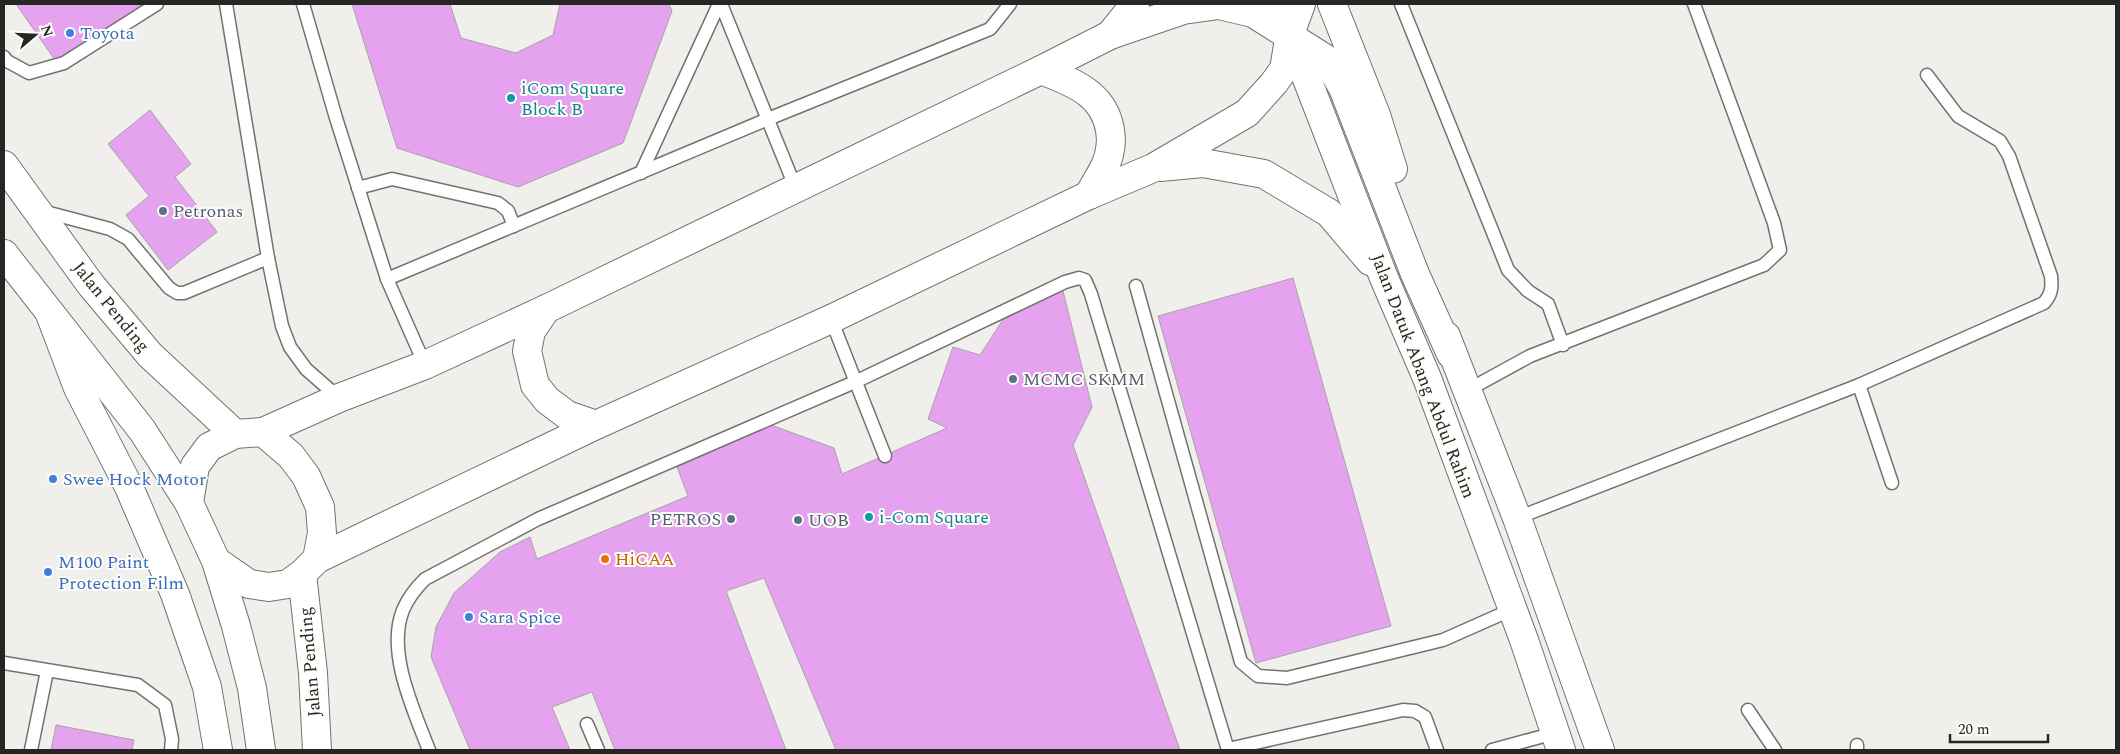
<svg xmlns="http://www.w3.org/2000/svg" width="2120" height="754" font-family="Spectral,serif">
  <rect width="100%" height="100%" fill="#f0efec"/>
  <g fill="#e4a2ef" stroke="#a6a4a6">
    <polygon points="16,4 148,4 57,63"/>
    <polygon points="352,4 450,4 461,38 516,53 553,35 560,4 669,4 672,11 623,143 518,187 397,148"/>
    <polygon points="150,110 191,164 175,177 217,232 168,270 126,215 149,196 108,144"/>
    <polygon points="1293,278 1391,626 1256,663 1158,316"/>
    <polygon points="1063,291 1092,407 1073,445 1180,750 836,750 764,578 726,591 786,750 615,750 592,692 552,707 570,750 470,750 431,657 436,627 454,593 500,552 530,537 537,559 688,496 677,467 771,425 834,448 842,474 947,428 928,419 953,347 980,355 1006,315"/>
    <polygon points="56,725 134,740 132,750 51,750"/>
  </g>
  <g fill="none" stroke-linecap="round" stroke-linejoin="round">
    <g stroke="#73726f" stroke-width="15">
      <g id="lane">
        <polyline points="226,4 268,258 282,326 290,347 306,369 339,398"/>
        <polyline points="303,4 336,118 387,279 425,365"/>
        <polyline points="721,4 796,189"/>
        <polyline points="1401,4 1508,270 1528,291 1548,304 1563,345"/>
        <polyline points="4,57 7,61 29,73 64,63 157,4"/>
        <polyline points="641,173 719,4"/>
        <polyline points="358,188 392,179 498,203 508,211 514,226"/>
        <polyline points="42,211 110,229 128,239 169,288 177,293 184,293 268,258"/>
        <polyline points="387,279 768,119 990,29 1010,4"/>
        <polyline points="1136,286 1241,662 1258,676 1287,678 1443,640 1513,609"/>
        <polyline points="831,319 885,456"/>
        <polyline points="1859,385 1892,483"/>
        <polyline points="1468,390 1530,356 1764,265 1780,250 1774,223 1694,4"/>
        <path d="M1517,518l342,-133 185,-82c8,-9 8,-16 7,-27l-42,-120 -9,-15 -42,-25 -31,-41"/>
        <polyline points="4,663 138,685 165,705 172,739 171,750"/>
        <polyline points="1748,710 1775,750"/>
        <polyline points="587,724 598,750"/>
        <polyline points="1228,749 1403,710 1415,711 1425,717 1437,750"/>
        <polyline points="31,750 47,671"/>
        <path d="M429,750c-15,-39 -43,-98 -26,-140 5,-12 13,-22 22,-31l113,-60 319,-138 208,-99 14,-4 6,2 6,14 137,456"/>
        <polyline points="1492,750 1555,733"/>
        <polyline points="1857,750 1857,745"/>
      </g>
    </g>
    <g stroke="#73726f" stroke-width="30">
      <g id="secondary">
        <polyline points="1278,4 1384,278 1427,378 1524,640 1561,750"/>
        <polyline points="1332,4 1376,115 1393,169"/>
        <polyline points="1110,35 1135,4"/>
        <path d="M1041,70c31,12 63,23 69,60 2,11 0,24 -4,34 -5,11 -12,21 -17,31"/>
        <polyline points="4,165 91,285 150,355 235,434"/>
        <polyline points="1160,167 1203,163 1264,174 1329,213 1370,261"/>
        <polyline points="4,254 142,430 189,503"/>
        <polyline points="546,309 531,331 527,351 535,385 547,400 567,415 596,425"/>
        <polyline points="50,314 78,388 129,487 175,594 207,687 218,750"/>
        <polyline points="1446,336 1517,518 1600,750"/>
        <polyline points="263,432 339,398 425,365 546,309 1041,70 1110,35 1183,10 1219,5 1253,13 1326,59 1343,88 1415,274 1451,354"/>
        <polygon points="263,432 291,456 306,476 320,507 322,533 317,559 302,574 288,584 269,587 249,584 216,561 189,503 195,466 209,447 235,434"/>
        <polyline points="317,559 596,425 831,319 1089,195 1153,168 1247,113 1274,83 1284,69 1290,34 1301,4"/>
        <polyline points="216,561 236,626 252,688 261,750"/>
        <polyline points="302,574 313,673 317,750"/>
      </g>
    </g>
    <use href="#lane" stroke="#fff" stroke-width="12"/>
    <use href="#secondary" stroke="#fff" stroke-width="28"/>
  </g>
  <g fill="#3f7fe0" stroke="#fefdf9" stroke-width="2">
    <circle cx="70" cy="33" r="5"/>
    <circle cx="53" cy="479" r="5"/>
    <circle cx="48" cy="572" r="5"/>
    <circle cx="469" cy="617" r="5"/>
  </g>
  <g fill="#0f9aa8" stroke="#fefdf9" stroke-width="2">
    <circle cx="511" cy="98" r="5"/>
    <circle cx="869" cy="517" r="5"/>
  </g>
  <g fill="#5c6f8a" stroke="#fefdf9" stroke-width="2">
    <circle cx="163" cy="211" r="5"/>
    <circle cx="1013" cy="379" r="5"/>
    <circle cx="731" cy="519" r="5"/>
    <circle cx="798" cy="520" r="5"/>
  </g>
  <circle fill="#e8710a" stroke="#fefdf9" stroke-width="2" cx="605" cy="559" r="5"/>
  <g text-anchor="middle" dominant-baseline="central" stroke-width="4" stroke-linejoin="round" paint-order="stroke">
    <g font-size="18" fill="#366cbe" stroke="#fefdf9" text-anchor="start">
      <text x="80" y="33">Toyota</text>
      <text x="63" y="479">Swee Hock Motor</text>
      <text x="58" y="562">M100 Paint<tspan x="58" dy="21">Protection Film</tspan></text>
      <text x="479" y="617">Sara Spice</text>
    </g>
    <g font-size="18" fill="#0d838f" stroke="#fefdf9" text-anchor="start">
      <text x="521" y="88">iCom Square<tspan x="521" dy="21">Block B</tspan></text>
      <text x="879" y="517">i-Com Square</text>
    </g>
    <g font-size="18" fill="#4e5e75" stroke="#fefdf9" text-anchor="start">
      <text x="173" y="211">Petronas</text>
      <text x="1023" y="379">MCMC SKMM</text>
      <text x="721" y="519" text-anchor="end">PETROS</text>
      <text x="808" y="520">UOB</text>
    </g>
    <g font-size="18" fill="#262625" stroke="#fefdf9">
      <text transform="translate(111 307) rotate(51)">Jalan Pending</text>
      <text transform="translate(1423 376) rotate(69)">Jalan Datuk Abang Abdul Rahim</text>
      <text transform="translate(310 662) rotate(-95)">Jalan Pending</text>
    </g>
    <g font-size="18" fill="#c56008" stroke="#fefdf9" text-anchor="start">
      <text x="615" y="559">HiCAA</text>
    </g>
  </g>
  <rect width="2120" height="754" fill="none" stroke="#262625" stroke-width="10"/>
  <g transform="translate(35 35) rotate(71)" stroke="#fefdf9" stroke-width="4" paint-order="stroke">
  <path d="M0-4L9 19L0 12L-9 19Z" fill="#262625"/>
  <text y="-8" font-size="14" font-weight="bold" text-anchor="middle" fill="#262625">N</text>
  </g>
  <path d="M1950 734v8h98v-8" fill="none" stroke="#262625" stroke-width="2.5"/>
  <text x="1958" y="734" font-size="15" fill="#262625" stroke="#fefdf9" stroke-width="4" paint-order="stroke">20 m</text>
</svg>
